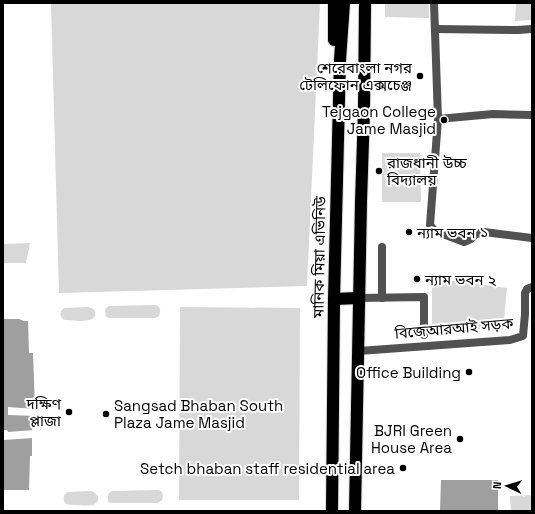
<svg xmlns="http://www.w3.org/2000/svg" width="535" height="514" font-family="'Space Grotesk','Noto Sans Bengali',sans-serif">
  <rect width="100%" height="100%" fill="#fff"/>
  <g fill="#d8d8d8">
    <polygon points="51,3 320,3 307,286 59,293"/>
    <polygon points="385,3 429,3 429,18 385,17"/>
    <polygon points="516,3 532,3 532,20 515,21"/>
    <polygon points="382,153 420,153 421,202 382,202"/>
    <polygon points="30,243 26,263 3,263 3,244"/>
    <polygon points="432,278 507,288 503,330 432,327"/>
    <path d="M155,305c6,1 6,6 4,11l-4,2h-46l-3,-1 -1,-7 1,-2 3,-2z"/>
    <path d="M88,307c3,1 6,1 7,5 3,13 -23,8 -30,8 -6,-2 -6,-10 0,-12z"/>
    <polygon points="180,307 300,308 299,500 179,500"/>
    <polygon points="158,490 161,491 163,495 162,500 158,503 112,503 108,502 108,495 109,493 112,491"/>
    <path d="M91,491c7,2 11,10 2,14 -3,1 -24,0 -27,-1 -1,-1 -1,-2 -2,-3 -1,-4 0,-7 4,-9z"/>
    <polygon points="532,495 532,511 511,511 510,496"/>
  </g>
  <g fill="#9f9f9f">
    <polygon points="3,319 19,319 24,321 28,321 29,353 33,353 35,409 35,416 32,422 32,456 30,456 29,490 3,490"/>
    <polygon points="441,480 498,480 498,511 440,511"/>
  </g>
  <g fill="#fff">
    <polygon points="8,407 35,409 35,416 8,415"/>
    <polygon points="3,430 7,430 8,432 34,430 34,438 3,440"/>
  </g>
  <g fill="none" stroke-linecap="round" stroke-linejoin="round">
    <g stroke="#dbdbdb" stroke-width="14">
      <g id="highway">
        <polyline points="334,40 334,3"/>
        <polyline points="334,299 359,298"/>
        <polyline points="332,511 334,299 340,60 344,3"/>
        <polyline points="355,511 361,202 364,110 365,3"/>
      </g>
    </g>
    <g stroke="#515151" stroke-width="8">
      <polyline points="434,3 438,119 493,114 532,115"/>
      <polyline points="435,29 518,30 532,29"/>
      <polyline points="438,119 430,225 435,231 464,242 471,239 476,234 484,232 532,238"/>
      <polyline points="359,298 424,297 424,335"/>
      <polyline points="382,298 382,247"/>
      <polyline points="359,351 510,340 523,336 525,314 525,293 527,289 532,287"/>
    </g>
    <use href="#highway" stroke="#000" stroke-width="12"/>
  </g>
  <g fill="#000" stroke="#fff" stroke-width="1.5">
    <circle cx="420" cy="76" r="4"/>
    <circle cx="444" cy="120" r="4"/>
    <circle cx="379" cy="171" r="4"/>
    <circle cx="409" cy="232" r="4"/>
    <circle cx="417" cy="279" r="4"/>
    <circle cx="469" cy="372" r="4"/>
    <circle cx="69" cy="412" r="4"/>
    <circle cx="106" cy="414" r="4"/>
    <circle cx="460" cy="439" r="4"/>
    <circle cx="403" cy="468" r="4"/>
  </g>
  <g text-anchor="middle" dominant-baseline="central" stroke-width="4" stroke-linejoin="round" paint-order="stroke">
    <g font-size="15" fill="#000" stroke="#fff" text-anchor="end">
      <text x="412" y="67">শেরেবাংলা নগর<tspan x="412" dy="17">টেলিফোন এক্সচেঞ্জ</tspan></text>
      <text x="436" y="111">Tejgaon College<tspan x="436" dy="17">Jame Masjid</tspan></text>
      <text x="387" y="162" text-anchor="start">রাজধানী উচ্চ<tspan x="387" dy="17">বিদ্যালয়</tspan></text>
      <text x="417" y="232" text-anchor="start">ন্যাম ভবন ১</text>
      <text x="425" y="279" text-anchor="start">ন্যাম ভবন ২</text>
      <text x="461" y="372">Office Building</text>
      <text x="61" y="403">দক্ষিণ<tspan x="61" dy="17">প্লাজা</tspan></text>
      <text x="114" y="405" text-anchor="start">Sangsad Bhaban South<tspan x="114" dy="17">Plaza Jame Masjid</tspan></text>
      <text x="452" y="430">BJRI Green<tspan x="452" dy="17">House Area</tspan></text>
      <text x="395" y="468">Setch bhaban staff residential area</text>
    </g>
    <g font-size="15" fill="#000" stroke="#fff">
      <text transform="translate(319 257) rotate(-89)">মানিক মিয়া এভিনিউ</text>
      <text transform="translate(454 328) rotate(-5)">বিজেআরআই সড়ক</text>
    </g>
  </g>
  <rect width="535" height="514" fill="none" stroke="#000000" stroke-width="8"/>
  <g transform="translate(507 486) rotate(274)" stroke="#ffffff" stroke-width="3" paint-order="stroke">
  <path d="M0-3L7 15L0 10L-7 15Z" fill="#000000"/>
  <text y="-6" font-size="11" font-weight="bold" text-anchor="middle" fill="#000000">N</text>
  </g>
</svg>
